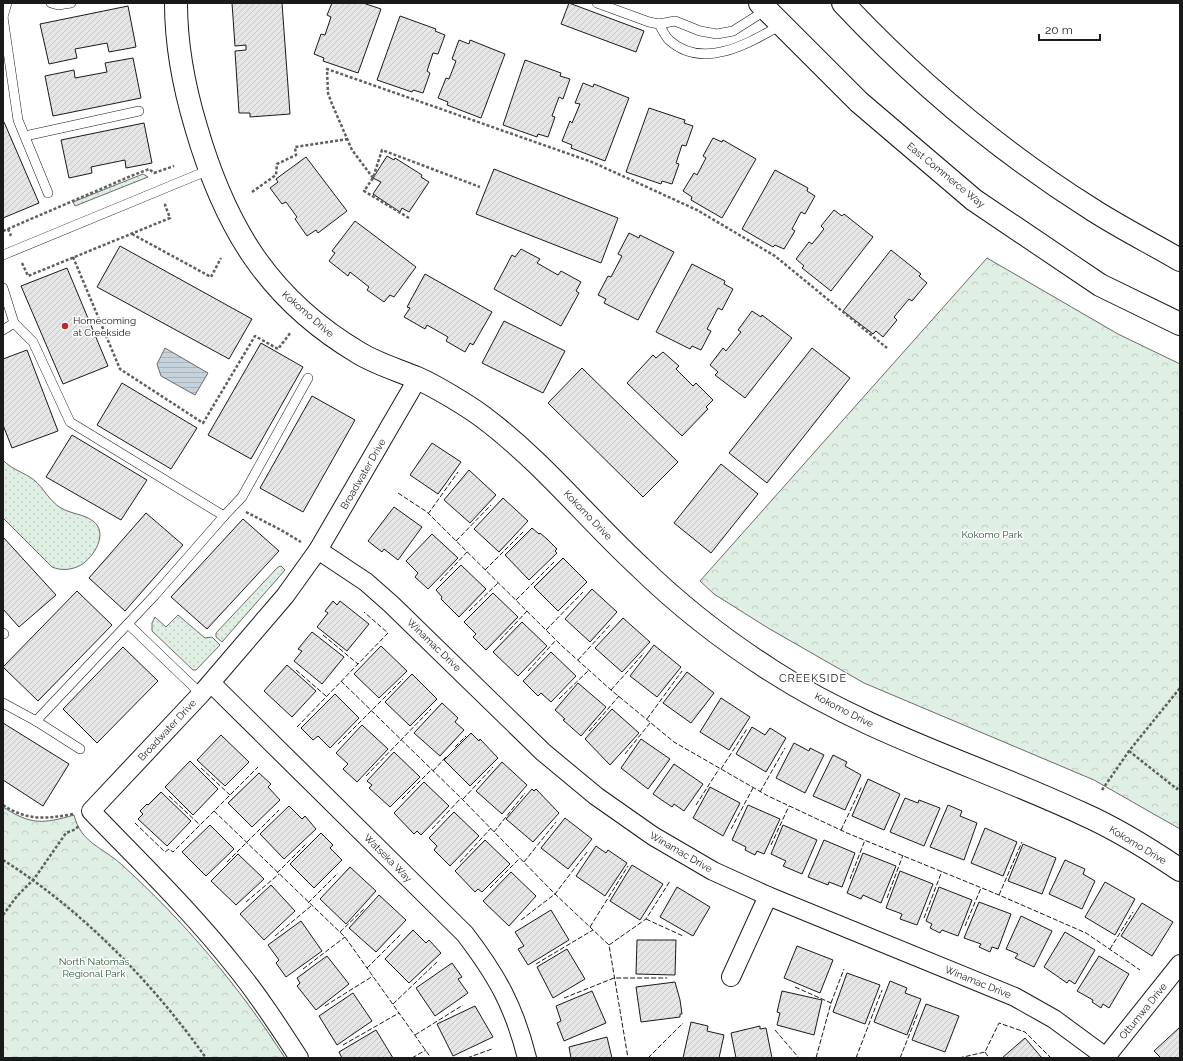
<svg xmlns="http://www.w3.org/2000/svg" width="1183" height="1061" font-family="Raleway,sans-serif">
  <defs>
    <pattern id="grass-dots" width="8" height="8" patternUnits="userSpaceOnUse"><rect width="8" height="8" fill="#e0efe3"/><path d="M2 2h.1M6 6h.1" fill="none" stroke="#c0ccc2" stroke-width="1.8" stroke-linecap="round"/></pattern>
    <pattern id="park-crowns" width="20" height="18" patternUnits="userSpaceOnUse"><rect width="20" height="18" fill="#e0efe3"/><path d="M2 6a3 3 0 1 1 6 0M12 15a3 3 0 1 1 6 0" fill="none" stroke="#c0ccc2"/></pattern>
    <pattern id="water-rules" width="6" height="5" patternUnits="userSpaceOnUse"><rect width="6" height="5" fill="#c6d2dc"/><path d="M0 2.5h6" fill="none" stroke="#aab4bc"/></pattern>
    <pattern id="building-hatch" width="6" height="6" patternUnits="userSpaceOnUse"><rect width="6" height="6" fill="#e6e6e6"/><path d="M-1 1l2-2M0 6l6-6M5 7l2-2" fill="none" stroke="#c5c5c5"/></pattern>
  </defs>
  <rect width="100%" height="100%" fill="#fff"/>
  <g fill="url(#grass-dots)" stroke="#6a6a6a">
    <polygon points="143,174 148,177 75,206 73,202"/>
    <path d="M3,460c9,10 21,12 31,20 10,8 15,21 27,28 10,6 23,6 32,13 16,12 1,36 -12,44 -9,5 -20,6 -29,2l-49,-49z"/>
    <polygon points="281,566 285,570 222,642 216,637 216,633 278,567"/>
    <polygon points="178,615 205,638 212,637 220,645 196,670 193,670 152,631 152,623 155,617 166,627"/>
  </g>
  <g fill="url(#park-crowns)" stroke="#6a6a6a">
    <polygon points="987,258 1118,334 1180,364 1180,829 1094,780 864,683 768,628 714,594 700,581"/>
    <path d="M3,807c28,18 40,17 71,8 7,28 28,32 47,49 63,57 118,122 164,194h-282z"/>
  </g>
  <polygon fill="url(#water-rules)" stroke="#6a6a6a" points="165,348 208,373 195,395 161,376 157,364"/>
  <g fill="url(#building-hatch)" stroke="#1a1a1a">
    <polygon points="232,3 282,3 290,114 250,117 250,113 239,113 235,51 246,50 246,45 235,46"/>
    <polygon points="332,3 363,3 381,9 358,73 323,61 324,58 314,54 321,34 325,35 331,17 327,15"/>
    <polygon points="569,3 644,31 636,52 561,24"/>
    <polygon points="128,6 136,47 109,52 107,43 75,49 77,58 49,64 40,24"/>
    <polygon points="400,16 436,29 435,31 445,35 438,54 433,53 427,71 430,73 423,93 413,90 412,92 377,80"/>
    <polygon points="459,40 469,44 470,40 505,54 481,118 447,105 448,102 438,98 446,78 449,79 456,61 452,59"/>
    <polygon points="133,58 141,98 53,116 45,76 74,70 75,78 107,72 105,63"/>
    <polygon points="525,60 561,73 560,76 570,79 563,99 559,97 552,116 555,117 548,137 538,134 537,137 503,125"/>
    <polygon points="583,83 593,87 594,84 629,98 605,161 571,148 572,145 562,141 570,121 572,123 580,104 575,103"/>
    <polygon points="649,108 685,120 684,123 693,126 686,146 682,145 676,163 679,164 672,184 662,181 661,184 626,172"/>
    <polygon points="4,122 39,203 3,218 3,123"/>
    <polygon points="144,123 152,163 126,168 125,160 91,167 92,173 69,178 61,140"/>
    <polygon points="713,138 722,142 723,140 756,159 722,218 691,200 692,197 683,191 694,173 697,175 706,158 703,156"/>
    <polygon points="387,156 394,160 395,158 422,175 421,177 429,182 409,212 402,208 400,212 373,194 381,182 373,178"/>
    <polygon points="306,157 347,211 318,233 316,230 307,236 295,219 297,217 286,202 282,204 270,188 278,182 276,179"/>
    <polygon points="494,169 618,218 601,263 476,214"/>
    <polygon points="775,170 808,188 807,191 815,196 805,214 801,212 792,229 795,231 784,249 775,245 773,247 742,229"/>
    <polygon points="834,210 842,216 844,214 873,237 831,291 802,268 804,266 796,259 809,242 812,244 824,229 821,226"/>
    <polygon points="355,221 416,267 394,297 390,295 384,302 367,290 369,287 350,272 348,276 329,261 335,253 332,251"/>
    <polygon points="629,233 639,238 640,235 674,252 638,320 604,303 606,299 598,295 608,276 611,277 622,256 618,254"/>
    <polygon points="120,246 252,319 229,359 97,287"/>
    <polygon points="521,249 540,259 537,263 558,275 561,271 581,282 576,291 579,293 561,326 494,289 512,255 515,257"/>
    <polygon points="891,250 921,274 919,276 927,283 912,301 909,299 894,317 897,320 883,337 876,331 873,334 843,311"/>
    <polygon points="692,264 725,281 724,284 733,289 722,310 718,308 707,329 711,331 701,350 692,346 690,349 656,332"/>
    <polygon points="67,268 108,366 63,384 21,286"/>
    <polygon points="425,274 492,312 473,345 470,343 465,352 446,341 448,337 427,325 425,329 404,317 410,308 407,307"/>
    <polygon points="752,311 761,317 762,315 792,338 745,398 715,375 718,372 710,365 723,348 726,351 741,332 738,330"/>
    <polygon points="504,321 565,351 543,393 482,363"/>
    <polygon points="261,343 303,367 251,459 208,435"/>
    <polygon points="812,348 850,378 767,483 729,453"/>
    <polygon points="27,350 58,431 12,448 3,425 3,359"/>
    <polygon points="663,352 679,366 676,369 693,386 696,383 713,400 706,407 708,409 682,436 627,383 653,355 656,358"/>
    <polygon points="582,368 678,462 643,497 548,403"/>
    <polygon points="122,383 197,428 171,469 97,425"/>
    <polygon points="312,396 355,420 303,512 260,488"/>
    <polygon points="72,435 147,480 121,520 46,477"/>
    <polygon points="432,443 461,462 438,494 410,475"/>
    <polygon points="721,464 758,494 711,553 674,523"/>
    <polygon points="469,470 496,495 470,523 444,500"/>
    <polygon points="503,498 528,521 499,552 474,529"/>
    <polygon points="394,507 422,527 398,560 384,549 382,552 368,541"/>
    <polygon points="146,513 183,545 125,611 89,578"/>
    <polygon points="243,519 279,551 207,629 171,597"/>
    <polygon points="532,528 539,534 540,533 547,539 557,549 555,551 557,553 529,580 505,555"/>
    <polygon points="432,534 458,558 428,589 415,577 418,573 406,561"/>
    <polygon points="3,537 56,595 19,627 3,609"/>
    <polygon points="563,558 587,582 558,611 534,587"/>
    <polygon points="461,565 486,589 459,617 441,599 442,597 436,590"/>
    <polygon points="592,589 617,612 590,642 565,619"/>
    <polygon points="77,591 112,625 38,701 3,667"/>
    <polygon points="493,593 518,617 486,650 473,637 476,634 464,622"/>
    <polygon points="333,601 337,605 340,601 369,624 347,651 317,627 328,613 325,611"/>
    <polygon points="623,618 650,642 622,672 595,648"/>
    <polygon points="522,622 547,646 518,676 493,652"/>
    <polygon points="312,632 344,657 322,684 294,661 302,651 298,649"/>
    <polygon points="654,645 681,667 657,697 630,676"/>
    <polygon points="381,646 407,671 379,698 354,674"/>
    <polygon points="123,647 158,681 97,743 63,709"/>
    <polygon points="551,652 576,676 551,702 541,693 538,696 523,681"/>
    <polygon points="287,665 316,691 292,717 264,691"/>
    <polygon points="687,672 714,693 691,723 663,703"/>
    <polygon points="412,674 437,699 410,726 385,702"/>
    <polygon points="578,683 606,707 581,736 563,720 565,719 555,710"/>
    <polygon points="335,694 359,718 330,748 318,736 313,740 301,728"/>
    <polygon points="721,698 750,717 729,750 700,732"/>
    <polygon points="442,703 458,718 455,722 464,730 440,756 414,733"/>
    <polygon points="612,709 639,733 610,765 585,739"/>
    <polygon points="3,723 69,764 43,806 3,780"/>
    <polygon points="362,725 388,749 357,782 343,769 348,764 336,753"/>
    <polygon points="752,727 765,735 770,728 786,738 766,772 736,754"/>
    <polygon points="471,733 479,741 480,739 498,758 470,786 444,760"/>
    <polygon points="221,735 249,762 225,786 197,760"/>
    <polygon points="641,739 670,759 648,789 621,768"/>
    <polygon points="794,743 809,751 810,748 824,755 805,793 776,778"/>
    <polygon points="394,752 420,777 390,807 369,788 372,785 367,781"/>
    <polygon points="833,755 847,762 845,766 861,775 845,810 813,796"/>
    <polygon points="190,761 218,789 193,815 165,787"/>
    <polygon points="502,762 527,785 502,814 476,791"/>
    <polygon points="674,764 703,784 684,811 674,804 672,807 653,794"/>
    <polygon points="259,773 271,784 268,787 280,800 252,827 228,803"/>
    <polygon points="868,779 900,794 884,830 852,816"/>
    <polygon points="424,782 449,806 421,835 417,831 414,834 394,813"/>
    <polygon points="710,787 740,803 723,836 693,818"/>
    <polygon points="532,789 534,791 536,789 559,813 533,842 506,819"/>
    <polygon points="161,792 191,821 167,846 138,819 143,814 140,811 147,804 148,805"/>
    <polygon points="905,798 918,803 919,800 940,808 924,846 890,832"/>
    <polygon points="748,805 780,819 764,854 757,851 755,855 745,850 746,847 732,840"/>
    <polygon points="948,805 962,811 960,816 977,823 964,860 930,847"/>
    <polygon points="289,806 302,819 305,816 316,829 284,859 260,834"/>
    <polygon points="454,812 479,836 450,866 434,850 437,846 429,838"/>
    <polygon points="565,818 592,839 568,869 541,848"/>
    <polygon points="210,825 234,849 206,876 182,852"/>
    <polygon points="783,825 817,840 802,874 783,866 786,861 771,854"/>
    <polygon points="985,828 1017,842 1003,876 971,863"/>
    <polygon points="321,833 333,845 330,848 342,860 314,888 290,864"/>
    <polygon points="485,840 510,864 482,892 478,889 475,892 455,871"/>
    <polygon points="824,840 855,853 842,887 829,882 828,885 808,877"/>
    <polygon points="1023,844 1056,858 1042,894 1008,881"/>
    <polygon points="596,846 606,853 608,850 627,863 605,896 576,876"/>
    <polygon points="863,853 896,866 881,903 863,895 861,899 847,893"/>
    <polygon points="238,854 264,879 236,905 211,881"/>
    <polygon points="1065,860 1085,869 1083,874 1095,881 1082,909 1049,894"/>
    <polygon points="632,865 663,884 640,920 610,901"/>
    <polygon points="350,867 376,891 346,924 320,899"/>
    <polygon points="900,871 933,884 917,925 900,919 902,914 886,908"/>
    <polygon points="511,872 536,896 509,926 483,901"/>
    <polygon points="1105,882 1135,899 1115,935 1085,917"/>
    <polygon points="271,885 295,911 264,940 240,914"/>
    <polygon points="677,887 710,907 693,936 660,917"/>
    <polygon points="939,887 972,900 958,936 942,930 940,933 930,928 932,924 926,921"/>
    <polygon points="379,895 406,920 376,952 349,928"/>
    <polygon points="979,902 1011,914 998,949 992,947 990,952 979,947 981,944 964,938"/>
    <polygon points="1142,903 1173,922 1152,956 1121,936"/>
    <polygon points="551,910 569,940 528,965 518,949 524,946 515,932"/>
    <polygon points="1021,916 1052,931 1034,967 1015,958 1018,954 1006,949"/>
    <polygon points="301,921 322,951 286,977 276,963 279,960 268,945"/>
    <polygon points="413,930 426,943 429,940 441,953 409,983 385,959"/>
    <polygon points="1065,932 1095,950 1075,984 1069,980 1067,983 1044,967"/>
    <polygon points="637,940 676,940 675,975 636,974"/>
    <polygon points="797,946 833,960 820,993 784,978"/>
    <polygon points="567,949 585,979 553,998 537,967"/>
    <polygon points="327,956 349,984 316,1010 297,986 300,983 297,978"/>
    <polygon points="1099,956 1129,974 1109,1008 1103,1004 1101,1008 1092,1002 1093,1000 1077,991"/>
    <polygon points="452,963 462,977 458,979 468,993 435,1016 416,988"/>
    <polygon points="847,973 880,985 865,1024 833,1012"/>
    <polygon points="890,981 907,988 905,993 921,999 907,1035 874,1022"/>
    <polygon points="675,982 680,1000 682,1014 680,1014 680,1017 641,1022 636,987"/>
    <polygon points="592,991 606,1023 564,1041 557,1023 561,1021 556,1006"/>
    <polygon points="782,991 822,1000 814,1035 777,1025 780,1013 777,1012"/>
    <polygon points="353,993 372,1021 337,1045 319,1016"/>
    <polygon points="926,1004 959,1016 945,1052 912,1040"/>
    <polygon points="475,1006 493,1037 453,1056 437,1024"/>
    <polygon points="691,1022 708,1026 707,1031 724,1035 719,1058 683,1058"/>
    <polygon points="760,1026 760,1029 766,1028 772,1058 736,1058 731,1033"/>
    <polygon points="1180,1027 1180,1058 1161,1058 1154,1051"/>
    <polygon points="376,1030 393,1058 342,1058 339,1052"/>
    <polygon points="607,1037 612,1058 571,1058 569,1047"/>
    <polygon points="1025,1038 1042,1058 1002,1058"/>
  </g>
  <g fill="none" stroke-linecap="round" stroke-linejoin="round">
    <g stroke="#1a1a1a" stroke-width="10">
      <g id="service">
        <polyline points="51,3 58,5 71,3"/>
        <polyline points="597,3 649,22 659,24 675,21 700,31 717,34 733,31 766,10"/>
        <polyline points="3,17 18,120 48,193"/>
        <polyline points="3,17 7,3"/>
        <path d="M659,24c3,5 6,12 10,16 34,31 80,3 112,-15"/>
        <polyline points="25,136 139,111"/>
        <polyline points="3,255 209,170"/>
        <polyline points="3,288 14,323 33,342 70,422 224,516 242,497 308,378"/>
        <polyline points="3,330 14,323"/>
        <polyline points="128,624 201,694"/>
        <polyline points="3,633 4,634"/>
        <polyline points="3,703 36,721 155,595 224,516"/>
        <polyline points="36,721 80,749"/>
      </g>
    </g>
    <g stroke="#1a1a1a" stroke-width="20">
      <g id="minor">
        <polyline points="318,550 366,582 391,604 543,752 596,796 653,836 713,871 768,896 1015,997 1054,1019 1107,1058"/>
        <path d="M211,683l254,251c32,42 49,72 62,124"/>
        <polyline points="731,977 768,896"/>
        <path d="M299,1058c-20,-31 -40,-62 -63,-90 -44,-56 -96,-106 -145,-157l110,-117 84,-98 33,-46 100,-172"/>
        <polyline points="1105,1058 1180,964"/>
      </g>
    </g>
    <g stroke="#1a1a1a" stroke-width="24">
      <path id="tertiary" d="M176,3c0,42 8,84 20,124 29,100 72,172 163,226 18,11 39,17 58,25 18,8 50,27 66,39 60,45 103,100 157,150 40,39 85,74 132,104 96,62 208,95 311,143 34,15 66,35 97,56"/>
    </g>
    <g stroke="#1a1a1a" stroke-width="24">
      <g id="secondary">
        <polyline points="760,3 859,102 974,200 1100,285 1180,324"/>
        <path d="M843,3c74,79 158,149 250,207 28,18 58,33 87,50"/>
      </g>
    </g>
    <g stroke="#5f5f5f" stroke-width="2.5" stroke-dasharray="3 2" stroke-linecap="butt">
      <polyline points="373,178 352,150 332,104 328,93 327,69 592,162 697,210 775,256 887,348"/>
      <polyline points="252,192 276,175 277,164 296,155 295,147 348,139"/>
      <polyline points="409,218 364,191 373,178 382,150 480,187"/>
      <polyline points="8,229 11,236"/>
      <polyline points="3,231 131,176 149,169 154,173 174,166"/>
      <polyline points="132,234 211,277 221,258"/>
      <polyline points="73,257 120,369 203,423 255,336 278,349 291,332"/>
      <polyline points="22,263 28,276 170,218 165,205 166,204"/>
      <polyline points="246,512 281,530 301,542"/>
      <polyline points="1129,751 1177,789 1180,785"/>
      <polyline points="1102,790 1129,751 1180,688"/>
      <path d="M3,805c24,16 43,14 70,9"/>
      <path d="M3,860c78,49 150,123 203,198"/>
      <polyline points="3,915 17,896 34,879 66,833 76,829 79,825"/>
    </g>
    <use href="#service" stroke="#fff" stroke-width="9"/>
    <use href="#minor" stroke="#fff" stroke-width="18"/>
    <use href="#tertiary" stroke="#fff" stroke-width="22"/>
    <use href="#secondary" stroke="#fff" stroke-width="22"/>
    <g stroke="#1a1a1a" stroke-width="1" stroke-dasharray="5 2" stroke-linecap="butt">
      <polyline points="398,493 427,512 562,646 611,690 674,742 768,796 847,833 999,895 1086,933 1140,970"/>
      <polyline points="428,514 458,472"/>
      <polyline points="456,541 491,505"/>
      <polyline points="485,570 524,531"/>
      <polyline points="440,581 467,552"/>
      <polyline points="516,600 554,562"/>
      <polyline points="469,611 498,583"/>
      <polyline points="546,630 583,592"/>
      <polyline points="323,635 358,664"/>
      <polyline points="500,640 527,611"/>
      <polyline points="578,660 610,625"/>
      <polyline points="296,670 326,696"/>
      <polyline points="528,671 556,640"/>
      <polyline points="341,681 461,798 555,894 609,945 628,1058"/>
      <polyline points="611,690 644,653"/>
      <polyline points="559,699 589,670"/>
      <polyline points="647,719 682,671"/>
      <polyline points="297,727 388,633 364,612"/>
      <polyline points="589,731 619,696"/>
      <polyline points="338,744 403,679"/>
      <polyline points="455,747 466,736"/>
      <polyline points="625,754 650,723"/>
      <polyline points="201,768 230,795"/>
      <polyline points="721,769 747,729"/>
      <polyline points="433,771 446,757"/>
      <polyline points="366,776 431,709"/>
      <polyline points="760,792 785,748"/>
      <polyline points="169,796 200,825"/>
      <polyline points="402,799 432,769"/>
      <polyline points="463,799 493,767"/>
      <polyline points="696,805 719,769"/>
      <polyline points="214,811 345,937 431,1058"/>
      <polyline points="135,823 165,852 169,849 173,852 258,767"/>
      <polyline points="432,829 461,798"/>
      <polyline points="731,829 753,788"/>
      <polyline points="841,830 862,786"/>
      <polyline points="494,832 525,793"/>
      <polyline points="771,845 789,806"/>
      <polyline points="227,862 279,810"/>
      <polyline points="460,862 491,828"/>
      <polyline points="524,862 556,822"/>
      <polyline points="277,873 307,843"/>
      <polyline points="850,879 865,840"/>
      <polyline points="490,888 520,858"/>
      <polyline points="999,895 1022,842"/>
      <polyline points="887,898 903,855"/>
      <polyline points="246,902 279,874"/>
      <polyline points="308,903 338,873"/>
      <polyline points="924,918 942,871"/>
      <polyline points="646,919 683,936"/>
      <polyline points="521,920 555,894 587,852"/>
      <polyline points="965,926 981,888"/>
      <polyline points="590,927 628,866"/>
      <polyline points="340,932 365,908"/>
      <polyline points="275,936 311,906"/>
      <polyline points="609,945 646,919 670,881"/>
      <polyline points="1110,949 1133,912"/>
      <polyline points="536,964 593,930"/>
      <polyline points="367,968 401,934"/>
      <polyline points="303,969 345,937"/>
      <polyline points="795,987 831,1003 816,1058"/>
      <polyline points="564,998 614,978 667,978"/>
      <polyline points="831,1003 844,969"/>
      <polyline points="393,1004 438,961"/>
      <polyline points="325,1006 373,976"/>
      <polyline points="775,1030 799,1058"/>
      <polyline points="415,1035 463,1005"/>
      <polyline points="343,1045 399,1013"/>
      <polyline points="985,1052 989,1058"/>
      <polyline points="412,1058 426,1050"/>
      <polyline points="467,1058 492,1049"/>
      <polyline points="648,1058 683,1023"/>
      <polyline points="856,1058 882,990"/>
      <polyline points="900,1058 918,1013"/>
      <polyline points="959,1058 985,1052 999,1023 1025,1032 1051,1058"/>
    </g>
  </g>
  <circle fill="#c62828" stroke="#fff" stroke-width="1.5" cx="65" cy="326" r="4"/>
  <g text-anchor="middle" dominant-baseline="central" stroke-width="3" stroke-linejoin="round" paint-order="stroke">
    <g font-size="10" fill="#1a1a1a" stroke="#fff">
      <text transform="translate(946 175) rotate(39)">East Commerce Way</text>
      <text transform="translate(308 314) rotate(41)">Kokomo Drive</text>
      <text transform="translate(363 474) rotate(-60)">Broadwater Drive</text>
      <text transform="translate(588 515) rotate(46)">Kokomo Drive</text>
      <text transform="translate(434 645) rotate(44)">Winamac Drive</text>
      <text transform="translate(844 710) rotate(27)">Kokomo Drive</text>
      <text transform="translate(167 730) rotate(-47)">Broadwater Drive</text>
      <text transform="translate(1138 845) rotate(31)">Kokomo Drive</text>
      <text transform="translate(681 852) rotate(30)">Winamac Drive</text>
      <text transform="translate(388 858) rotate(45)">Watseka Way</text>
      <text transform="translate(978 982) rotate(22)">Winamac Drive</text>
      <text transform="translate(1143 1011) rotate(-51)">Ottumwa Drive</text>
    </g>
    <g font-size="10" fill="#1a1a1a" stroke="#fff" text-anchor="start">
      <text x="73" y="320">Homecoming<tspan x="73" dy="12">at Creekside</tspan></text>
    </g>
    <g font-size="10" fill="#2b5a34" stroke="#fff">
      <text x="992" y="534">Kokomo Park</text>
      <text x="94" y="961">North Natomas<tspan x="94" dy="12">Regional Park</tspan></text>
    </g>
    <g font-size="11" letter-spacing="1" fill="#1a1a1a" stroke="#fff">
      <text x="813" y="678">CREEKSIDE</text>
    </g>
  </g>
  <rect width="1183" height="1061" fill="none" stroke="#1a1a1a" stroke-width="8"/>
  <path d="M1039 34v6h61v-6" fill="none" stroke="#1a1a1a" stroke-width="2"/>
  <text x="1045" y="34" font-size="12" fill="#1a1a1a" stroke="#ffffff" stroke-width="3" paint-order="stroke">20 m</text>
</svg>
